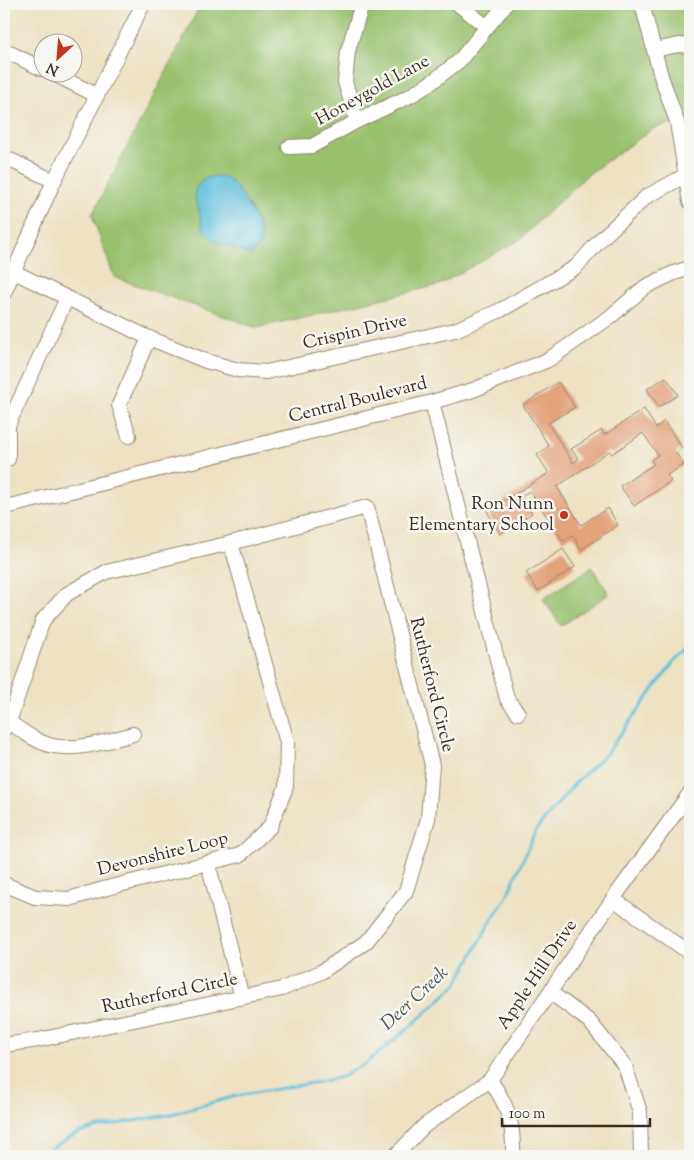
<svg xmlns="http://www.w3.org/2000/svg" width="694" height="1160" font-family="'Sorts Mill Goudy',serif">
  <rect width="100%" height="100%" fill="#f6f6f2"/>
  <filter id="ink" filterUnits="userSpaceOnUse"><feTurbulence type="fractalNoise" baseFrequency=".02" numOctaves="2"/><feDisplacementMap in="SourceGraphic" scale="10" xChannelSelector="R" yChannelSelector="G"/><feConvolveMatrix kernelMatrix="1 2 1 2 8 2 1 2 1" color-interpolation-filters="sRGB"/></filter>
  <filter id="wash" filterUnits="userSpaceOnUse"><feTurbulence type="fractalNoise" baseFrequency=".0096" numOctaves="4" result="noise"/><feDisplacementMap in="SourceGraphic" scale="20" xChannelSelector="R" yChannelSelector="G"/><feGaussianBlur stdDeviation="1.12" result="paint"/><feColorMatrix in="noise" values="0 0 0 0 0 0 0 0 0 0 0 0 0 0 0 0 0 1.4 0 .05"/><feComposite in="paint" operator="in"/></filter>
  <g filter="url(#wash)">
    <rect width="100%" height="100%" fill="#ede1c2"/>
    <g fill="#99c16d" stroke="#6a7646">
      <polygon points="201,4 690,4 690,121 677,122 654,128 587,175 519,240 439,285 257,328 114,277 92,215"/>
      <polygon points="592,567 609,594 561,626 543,599"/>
    </g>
    <path fill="#5ec0dc" stroke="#4c757d" d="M216,176c4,0 8,0 12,3 11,9 32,42 33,57 1,9 -5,14 -11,19 -15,-8 -39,-11 -47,-26 -2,-5 -2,-11 -3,-16 -3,-8 -5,-13 -5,-22 4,-10 11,-14 21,-15z"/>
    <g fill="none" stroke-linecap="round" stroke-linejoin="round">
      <polyline stroke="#5ec0dc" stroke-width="3" points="37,1156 78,1133 99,1127 168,1115 236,1096 325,1081 345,1076 352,1070 364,1065 411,1026 456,985 492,919 506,898 536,830 577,781 606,754 653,690 674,662 690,646"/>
    </g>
    <g id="blocks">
      <g fill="#e3a278">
        <polygon points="666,377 678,395 659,407 647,389"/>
        <polygon points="558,382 575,407 548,423 573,463 579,459 571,449 602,430 604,435 644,409 656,428 664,421 682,448 676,453 684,465 667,475 671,481 634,506 620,486 654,464 651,460 658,455 643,433 612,454 609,451 557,487 581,525 608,508 618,525 581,550 573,535 563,541 530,491 521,496 532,513 500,534 487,511 549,473 537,455 549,446 523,405"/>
        <polygon points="563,549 575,567 538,591 526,573"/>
      </g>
    </g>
  </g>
  <g filter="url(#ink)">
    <use href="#blocks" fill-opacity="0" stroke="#948670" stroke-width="1"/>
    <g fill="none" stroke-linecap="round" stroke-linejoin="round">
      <g stroke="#948670" stroke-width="16">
        <g id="minor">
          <polyline points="458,4 487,27"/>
          <polyline points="642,4 661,76 677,122 690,202"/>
          <polyline points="4,50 42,69"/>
          <polyline points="654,50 679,45 690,46"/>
          <polyline points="50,72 96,95"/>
          <polyline points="357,121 345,82 348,51 362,4"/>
          <polyline points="289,147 312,146 357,121 410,96 432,82 459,61 506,4"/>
          <polyline points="4,157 54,181"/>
          <polyline points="4,267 149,338 206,361 238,370 266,372 455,330 501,310 576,267 602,238 646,197 686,175"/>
          <polyline points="4,293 54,181 143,4"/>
          <polyline points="432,402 507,699 518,713"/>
          <polyline points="129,436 119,405 149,338"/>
          <polyline points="8,459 8,425 67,298"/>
          <polyline points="4,509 6,507 432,402 473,390 548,360 610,317 645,287 674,273 690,268"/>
          <path d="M9,722c13,9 29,21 44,24 28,5 54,-5 80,-12"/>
          <polyline points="4,729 9,722 43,620 67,594 106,572 231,543 367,507 432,765 428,819 406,891 366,942 321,972 282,989 38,1040 4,1045"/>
          <polyline points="208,863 242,998"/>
          <polyline points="4,884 35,897 69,899 107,888 240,855 270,827 286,787 287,742 231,543"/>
          <polyline points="613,899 690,953"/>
          <polyline points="550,992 589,1021 625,1066 640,1112 641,1156"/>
          <path d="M490,1080c18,25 24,45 23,76"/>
          <polyline points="395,1156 424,1126 490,1080 613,899 690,793"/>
        </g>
      </g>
      <use href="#minor" stroke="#fff" stroke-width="14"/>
    </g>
  </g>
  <circle fill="#c8321e" stroke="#f6f6f2" stroke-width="2" cx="564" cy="515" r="5"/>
  <g text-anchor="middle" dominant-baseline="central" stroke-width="5" stroke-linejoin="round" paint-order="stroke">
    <g font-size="18" fill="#3b2a1e" stroke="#f6f6f2">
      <text transform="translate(373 91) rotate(-29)">Honeygold Lane</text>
      <text transform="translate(355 333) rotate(-13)">Crispin Drive</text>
      <text transform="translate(358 401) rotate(-14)">Central Boulevard</text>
      <text transform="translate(431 685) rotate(76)">Rutherford Circle</text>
      <text transform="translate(163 855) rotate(-14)">Devonshire Loop</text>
      <text transform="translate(538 975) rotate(-56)">Apple Hill Drive</text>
      <text transform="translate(170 994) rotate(-12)">Rutherford Circle</text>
    </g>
    <g font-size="18" fill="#3b2a1e" stroke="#f6f6f2" text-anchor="end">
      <text x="554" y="505">Ron Nunn<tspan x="554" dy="21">Elementary School</tspan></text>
    </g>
    <g font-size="19" font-style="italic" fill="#465757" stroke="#f6f6f2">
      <text transform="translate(415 999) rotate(-43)">Deer Creek</text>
    </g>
  </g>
  <rect width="694" height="1160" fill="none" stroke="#f6f6f2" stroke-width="20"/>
  <g transform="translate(58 58) rotate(206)"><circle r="24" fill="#f6f6f2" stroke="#aba49d"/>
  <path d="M0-4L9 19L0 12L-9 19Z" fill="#c8321e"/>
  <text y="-8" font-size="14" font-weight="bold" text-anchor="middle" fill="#3b2a1e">N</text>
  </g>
  <path d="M502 1118v8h148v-8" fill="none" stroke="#3b2a1e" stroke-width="2.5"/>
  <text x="509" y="1118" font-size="15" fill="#3b2a1e" stroke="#f6f6f2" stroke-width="4" paint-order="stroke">100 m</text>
</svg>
